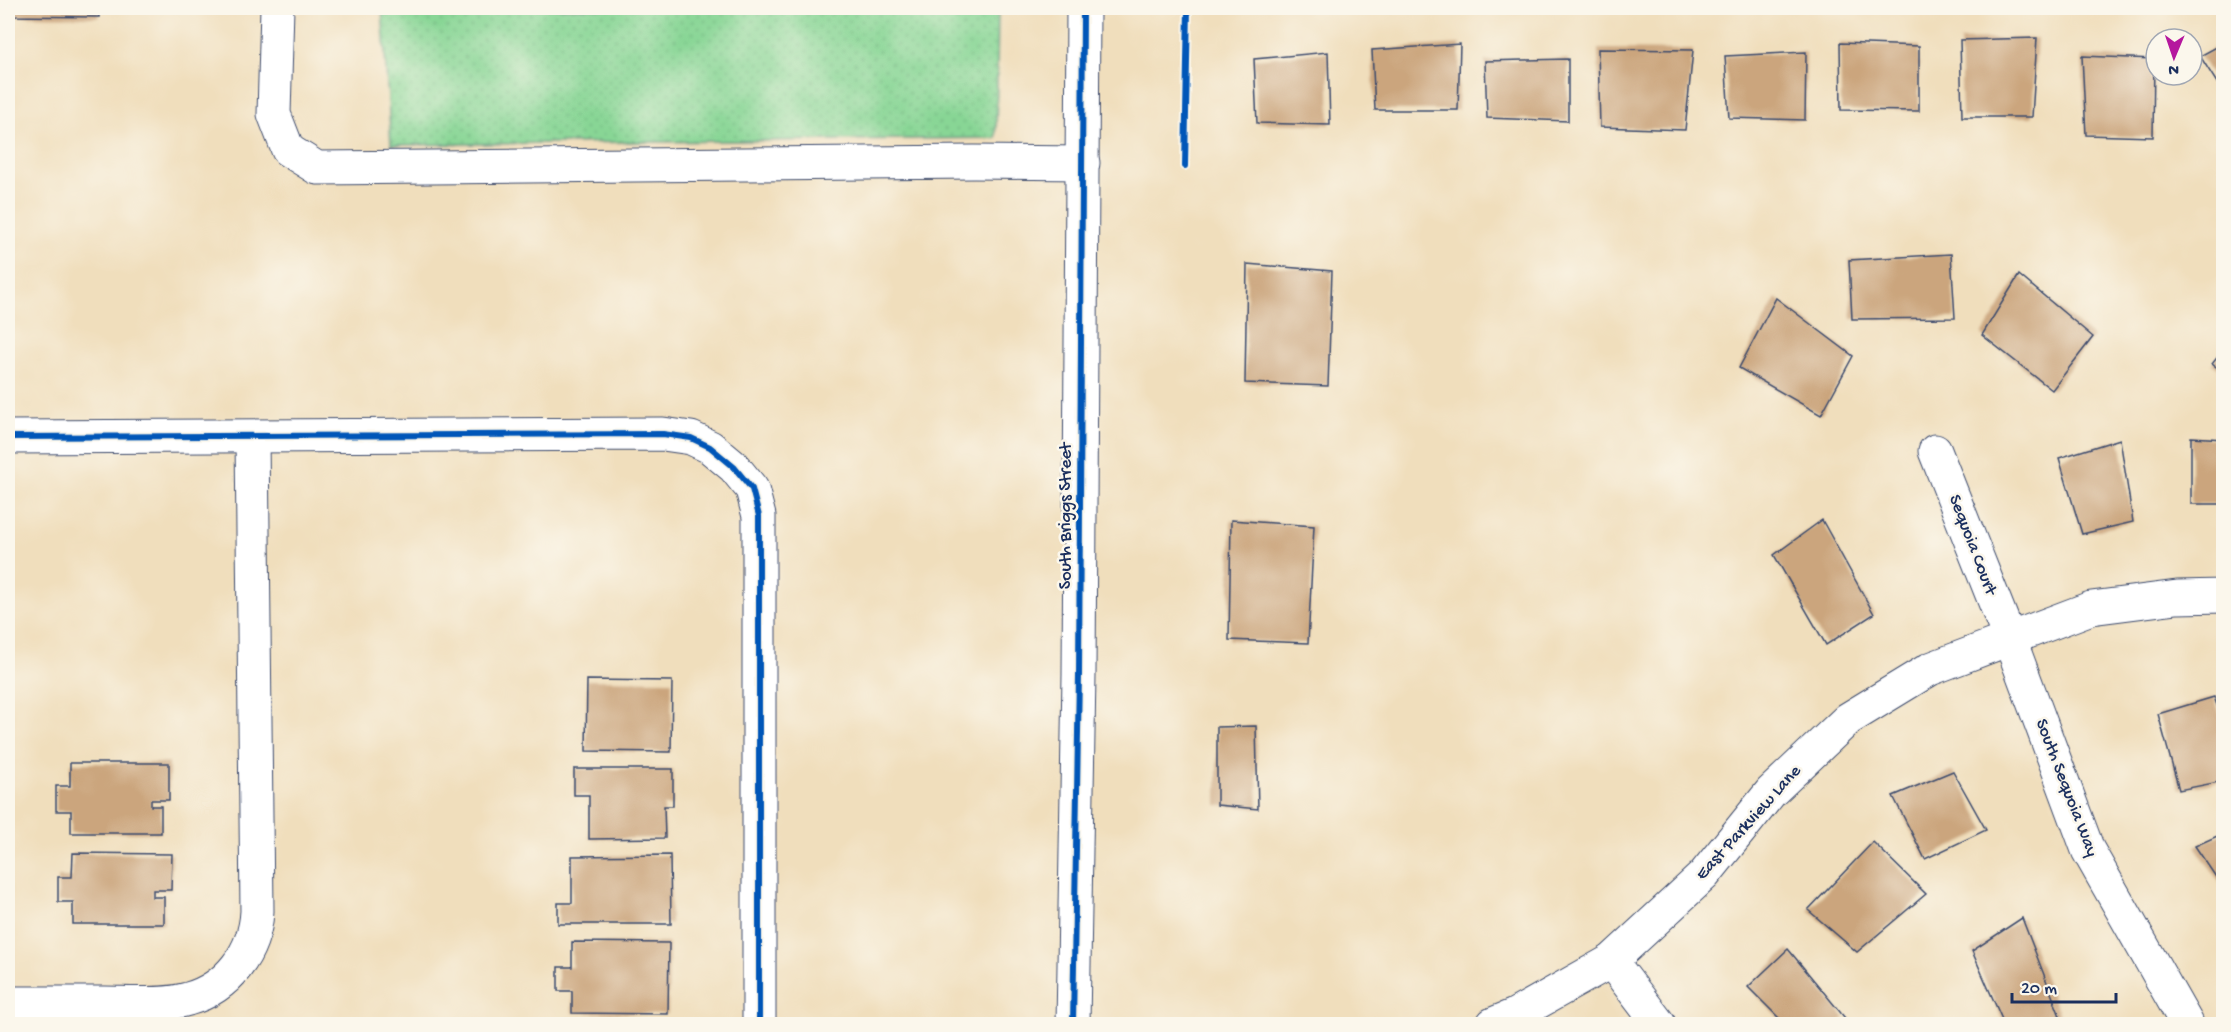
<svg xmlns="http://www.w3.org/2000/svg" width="2231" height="1032" font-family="'Gochi Hand',sans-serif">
  <defs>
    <pattern id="grass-dots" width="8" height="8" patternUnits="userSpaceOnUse" patternTransform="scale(1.5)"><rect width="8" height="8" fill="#88d695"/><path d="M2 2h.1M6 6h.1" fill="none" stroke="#75b883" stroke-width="1.8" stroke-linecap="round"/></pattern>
  </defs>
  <rect width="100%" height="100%" fill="#fbf7ec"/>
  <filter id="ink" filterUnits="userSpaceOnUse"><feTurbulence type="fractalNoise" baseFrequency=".0167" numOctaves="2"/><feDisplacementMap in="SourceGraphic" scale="12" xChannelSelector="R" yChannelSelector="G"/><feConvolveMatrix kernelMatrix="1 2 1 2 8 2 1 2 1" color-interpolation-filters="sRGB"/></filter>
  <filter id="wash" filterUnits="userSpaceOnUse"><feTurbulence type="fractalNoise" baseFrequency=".008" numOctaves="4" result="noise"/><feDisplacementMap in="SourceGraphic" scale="24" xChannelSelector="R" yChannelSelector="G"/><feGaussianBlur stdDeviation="1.35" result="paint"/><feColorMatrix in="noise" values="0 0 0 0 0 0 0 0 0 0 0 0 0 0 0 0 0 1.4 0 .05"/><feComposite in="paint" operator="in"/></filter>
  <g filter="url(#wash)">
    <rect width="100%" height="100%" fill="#f0debc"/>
    <polygon fill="url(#grass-dots)" stroke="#52827a" stroke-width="1.5" points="382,8 998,8 996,138 391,145"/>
    <g id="blocks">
      <g fill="#cba57d">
        <polygon points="8,8 99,8 99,17 8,16"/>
        <polygon points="2037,38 2032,117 1962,117 1960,40"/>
        <polygon points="1840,43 1919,46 1919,111 1841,110"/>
        <polygon points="2224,43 2224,94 2200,56"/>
        <polygon points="1460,44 1458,110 1375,110 1372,50"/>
        <polygon points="1598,49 1693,50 1685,130 1600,127"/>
        <polygon points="1328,52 1330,125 1257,123 1254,59"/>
        <polygon points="1806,52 1805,120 1729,118 1725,56"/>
        <polygon points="2082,56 2154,59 2153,137 2086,135"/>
        <polygon points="1568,59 1568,121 1487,118 1485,61"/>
        <polygon points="1951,254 1955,318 1852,319 1849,260"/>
        <polygon points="1247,264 1332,271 1328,386 1245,383"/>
        <polygon points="2019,275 2093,337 2052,390 1982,335"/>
        <polygon points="1776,298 1853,356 1821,415 1739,368"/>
        <polygon points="2224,349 2224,372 2212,364"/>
        <polygon points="2191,437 2224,439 2224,504 2191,504"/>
        <polygon points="2120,439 2133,522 2082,534 2059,458"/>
        <polygon points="1231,520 1314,526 1308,643 1229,640"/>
        <polygon points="1822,520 1874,614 1826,645 1774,555"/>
        <polygon points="587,680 672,681 671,752 586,751"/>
        <polygon points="2214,697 2224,724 2224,781 2179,790 2158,714"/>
        <polygon points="1256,726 1258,809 1217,805 1217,727"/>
        <polygon points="70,763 169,763 169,800 151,800 151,806 161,806 161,833 71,833 71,811 56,811 56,786 70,786"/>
        <polygon points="574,769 673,769 673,806 664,806 665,838 589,839 589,795 574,795"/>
        <polygon points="1953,771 1986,830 1925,859 1893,796"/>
        <polygon points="2224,833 2224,889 2195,846"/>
        <polygon points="1873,842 1926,894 1857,952 1808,910"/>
        <polygon points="73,853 172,854 171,890 153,890 153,897 164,897 164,924 73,924 73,902 58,902 58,877 72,877"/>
        <polygon points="670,855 671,924 558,924 558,903 572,903 572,856"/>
        <polygon points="2022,918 2060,1016 2036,1024 2004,1024 1972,951"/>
        <polygon points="572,942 669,943 668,1014 572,1013 572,991 558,991 558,967 572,967"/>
        <polygon points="1788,949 1845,1018 1836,1024 1785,1024 1748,987"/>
      </g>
    </g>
  </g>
  <g filter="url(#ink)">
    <use href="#blocks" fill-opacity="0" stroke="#3b496c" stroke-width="1.5"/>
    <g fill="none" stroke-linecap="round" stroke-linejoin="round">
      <g stroke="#3b496c" stroke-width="35">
        <g id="minor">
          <polyline points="277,8 274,114 288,150 317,168 974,162 1083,163"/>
          <polyline points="8,437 663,434 691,438 710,447 734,467 752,489 759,516 759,1024"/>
          <polyline points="1935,451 2010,640 2088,850 2187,1024"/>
          <polyline points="1611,961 1659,1024"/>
          <path d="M8,1003c32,0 64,0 97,0 23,0 61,3 83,-4 40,-11 67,-47 69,-88l-5,-474"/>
          <polyline points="1073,1024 1079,675 1083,8"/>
          <polyline points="1493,1024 1515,1015 1611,961 1704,875 1771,792 1848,719 1930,669 2091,608 2177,597 2224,596"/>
        </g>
      </g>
      <use href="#minor" stroke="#fff" stroke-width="33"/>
      <g stroke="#fbf7ec" stroke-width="10">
        <g id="cycleway">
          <polyline points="1185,166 1188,8"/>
          <polyline points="8,437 663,434 691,438 710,447 734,467 752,489 759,516 759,1024"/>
          <polyline points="1073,1024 1079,675 1083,8"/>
        </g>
      </g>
      <use href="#cycleway" stroke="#0057b8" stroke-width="6"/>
    </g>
  </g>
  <g text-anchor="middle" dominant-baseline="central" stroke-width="5" stroke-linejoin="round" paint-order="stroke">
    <g font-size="18" fill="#1b2f5e" stroke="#fbf7ec">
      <text transform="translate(1066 516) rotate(-90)">South Briggs Street</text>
      <text transform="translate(1972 545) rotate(69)">Sequoia Court</text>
      <text transform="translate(2066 788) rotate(69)">South Sequoia Way</text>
      <text transform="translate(1749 823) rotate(-48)">East Parkview Lane</text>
    </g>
  </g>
  <rect width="2231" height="1032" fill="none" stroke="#fbf7ec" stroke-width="30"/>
  <g transform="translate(2174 57) rotate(182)"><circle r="28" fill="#fbf7ec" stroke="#a1a7b3" stroke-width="1.5"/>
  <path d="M0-4.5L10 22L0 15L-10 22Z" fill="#b5179e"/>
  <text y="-9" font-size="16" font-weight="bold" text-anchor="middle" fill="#1b2f5e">N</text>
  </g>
  <path d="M2012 993v9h104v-9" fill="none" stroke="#1b2f5e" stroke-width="3"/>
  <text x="2021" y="993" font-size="18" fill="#1b2f5e" stroke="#fbf7ec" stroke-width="4.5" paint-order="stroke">20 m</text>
</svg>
